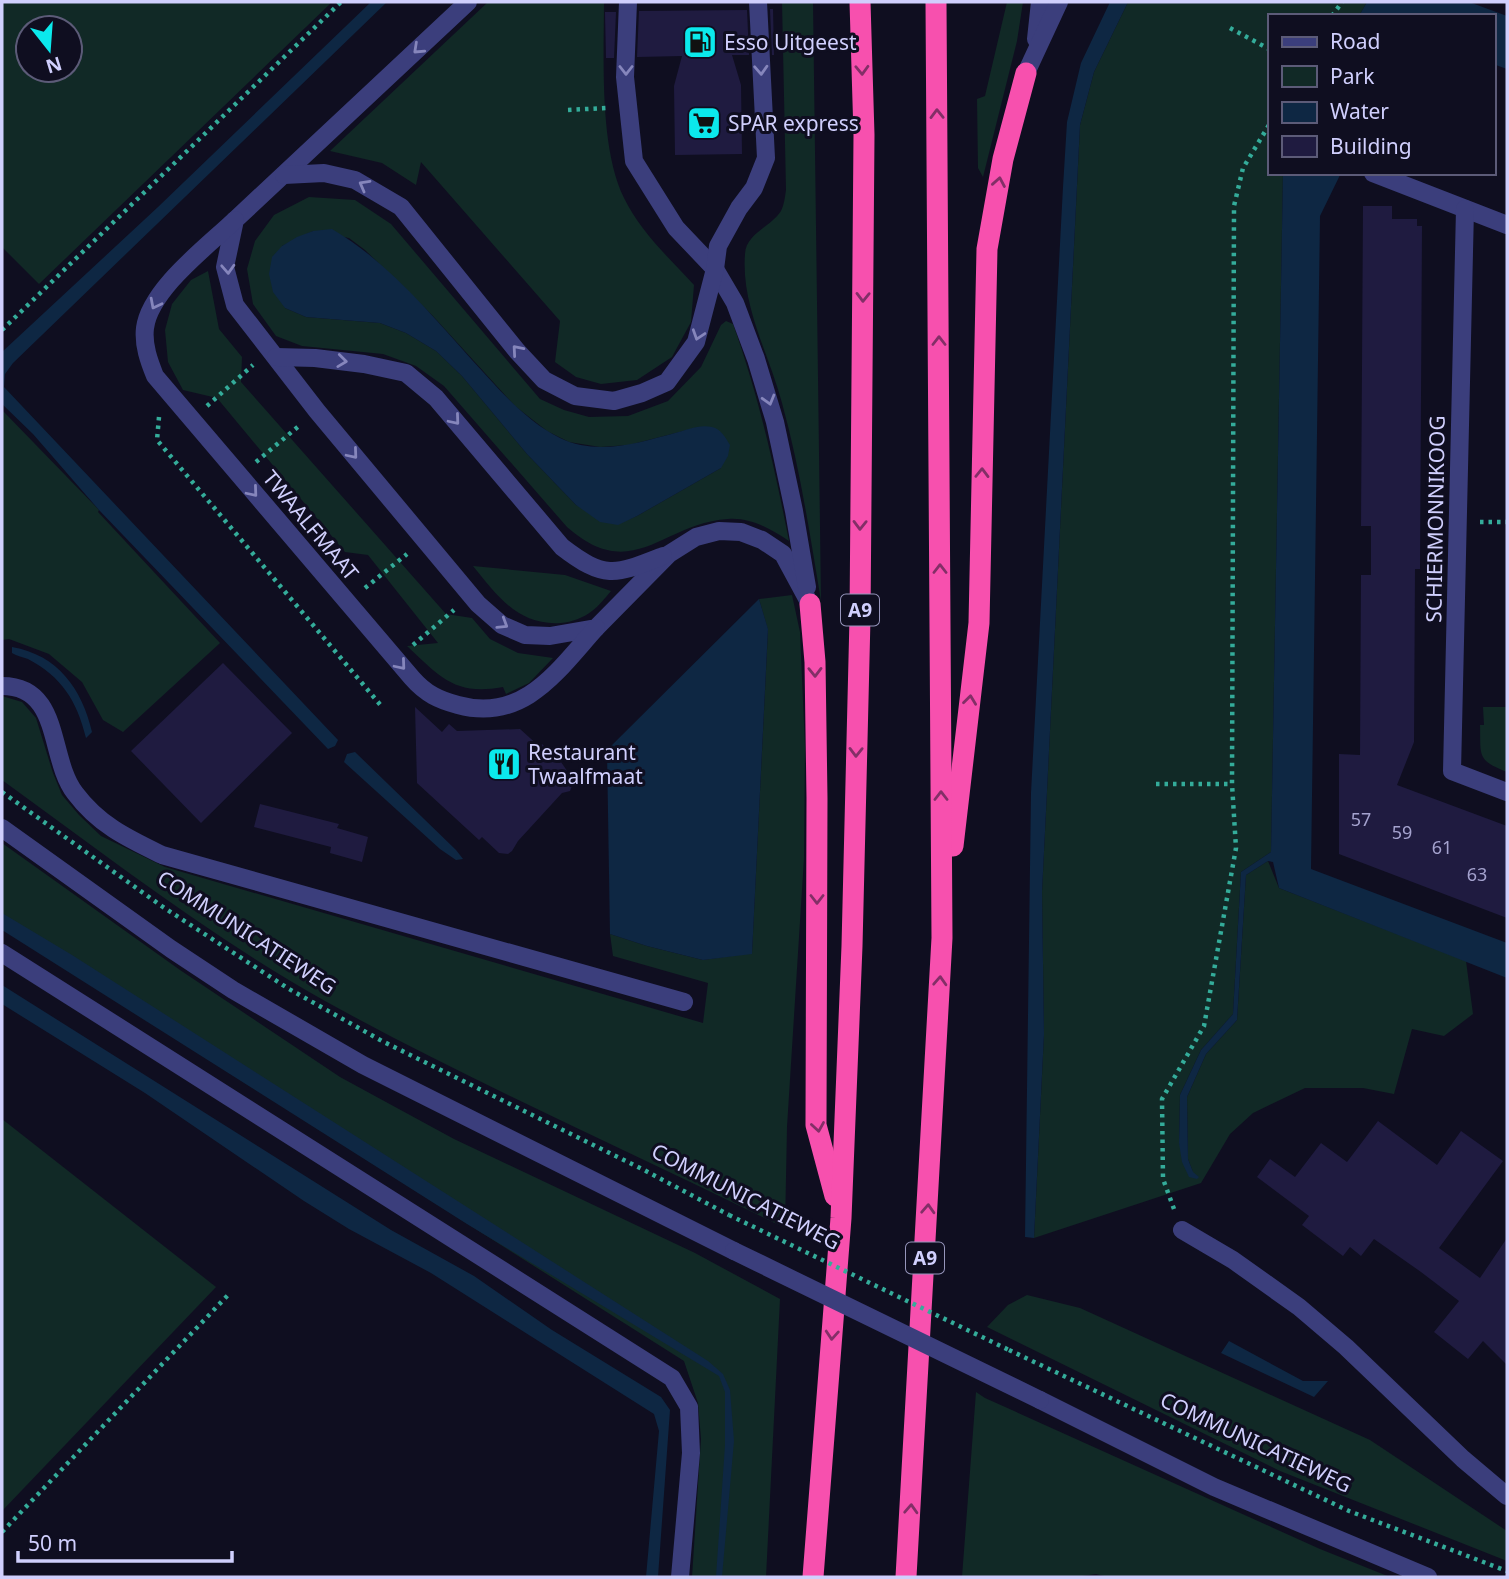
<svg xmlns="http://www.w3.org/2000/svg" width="1509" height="1579" font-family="'Noto Sans',sans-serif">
  <rect width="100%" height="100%" fill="#0f0e20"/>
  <g fill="#112926" fill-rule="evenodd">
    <path d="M2,2h330l-293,282 -37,-37zM28,28h42v42h-42z"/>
    <path d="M488,2h116c0,56 -5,145 20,196 16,33 45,60 70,87l-3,37 -19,35 -35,23 -36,4 -25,-7 -21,-15 5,-41 -139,-159 -5,23 -34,-22 -52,-12z"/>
    <path d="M782,2h31l8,599c-11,-66 -21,-133 -39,-198 -13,-49 -41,-97 -37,-149 1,-21 26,-27 36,-43 3,-6 4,-14 5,-21z"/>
    <polygon points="1007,2 1023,2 1017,41 983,177 978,168 977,99 985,96"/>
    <polygon points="1128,2 1367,2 1359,16 1269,16 1269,173 1283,173 1271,852 1241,872 1233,1014 1201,1050 1180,1095 1179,1143 1193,1172 1188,1159 1187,1097 1206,1054 1237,1020 1246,875 1268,861 1279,888 1466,961 1473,1014 1444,1036 1412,1029 1394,1094 1363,1088 1305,1088 1253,1113 1230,1134 1201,1183 1034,1238 1044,1034 1042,892 1080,125 1094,72"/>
    <path d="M309,197l46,3 36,24 149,175 24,11 25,7 39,-1 40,-15 33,-34 20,-42 5,-4 7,3c26,73 41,141 56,217 -18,-12 -39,-24 -61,-22 -66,4 -95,66 -161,8l-123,-141 -28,-20 -33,-12 -81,-8 -26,-10 -23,-32 -6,-35 8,-28 19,-26zM313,231l36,7 16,12 67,65 83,91 32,25 22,11 31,5 29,-2 70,-18 22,41 -84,48 -19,8 -42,-19 -49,-51 -65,-78 -26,-25 -30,-18 -26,-10 -74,-6 -21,-9 -3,-62z"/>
    <path d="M208,271l11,58 23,28 -1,25 205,232 26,4 18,21 28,14 35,5 -24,25 -23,11 -3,-7c-48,9 -63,-10 -96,-41l31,-3 -70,-88 -23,-3 -128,-154 -34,-8 -15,-28 -3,-32 7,-26 19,-24z"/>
    <polygon points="2,410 99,510 98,512 220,643 123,732 103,720 82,682 49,654 9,639 2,640"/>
    <path d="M473,566l92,9 46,16c-6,7 -12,15 -19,20 -9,7 -20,11 -31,12 -42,3 -64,-27 -88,-57z"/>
    <path d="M792,595l8,37 5,115 -1,111 -17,269 -2,101c-153,-76 -310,-144 -460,-227 -114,-64 -217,-144 -323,-221v-84l20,6 14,16 17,55 9,22 17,20 22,21 64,31 538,156 5,-40 -95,-27 -3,-22 37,12 56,14 49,-7 16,-323 -9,-31z"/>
    <path d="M1483,707h24v65c-31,-12 -26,-17 -27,-47h4z"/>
    <polygon points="2,843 180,970 340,1077 454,1139 695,1253 780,1299 766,1577 692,1577 701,1439 698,1403 684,1361 2,929"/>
    <polygon points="2,1119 216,1287 2,1511"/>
    <polygon points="1027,1295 1080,1308 1370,1440 1507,1531 1507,1561 1280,1471 987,1327 1008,1305"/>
    <polygon points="976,1392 985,1398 1320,1549 1390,1577 1108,1577 1096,1574 1075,1577 962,1577"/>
  </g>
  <g fill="#0e2743">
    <polygon points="371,2 387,2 13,363 5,374 4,387 338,740 335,746 328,749 99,510 33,434 2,404 2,352 158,207"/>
    <polygon points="1110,2 1128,2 1094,72 1080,125 1042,892 1044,1034 1034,1238 1025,1237 1031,793 1063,187 1067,122 1081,63"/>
    <polygon points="1367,2 1469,2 1507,16 1507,69 1493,64 1493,16 1359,16"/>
    <polygon points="1283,173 1341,173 1320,216 1311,869 1507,943 1507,978 1279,888 1273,862 1268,861 1246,875 1237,1020 1206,1054 1187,1097 1188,1159 1193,1172 1199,1177 1197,1179 1189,1177 1182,1162 1179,1143 1180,1095 1201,1050 1233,1014 1241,872 1271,852"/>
    <path d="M332,229c55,32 98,84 140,131 27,29 52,60 88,78 37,18 78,5 115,-5 12,-3 24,-9 37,-6 9,2 13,10 18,18l-2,11 -7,12 -84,48 -19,9 -18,-3 -24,-17 -49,-51 -65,-78 -26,-25 -30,-18 -26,-10 -74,-6 -21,-9 -12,-16 -4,-18 3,-17 10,-11 15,-9 16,-6z"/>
    <polygon points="759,599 768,629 752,954 703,960 647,946 610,934 607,750"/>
    <path d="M12,647c46,8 70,42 80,85l-6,6c-9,-37 -24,-61 -58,-79 -5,-2 -11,-3 -16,-6z"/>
    <polygon points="355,752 456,850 463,859 456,860 440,849 344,762 347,754"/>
    <polygon points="2,913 72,955 708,1361 723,1374 730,1390 734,1441 722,1577 716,1577 725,1445 725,1392 719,1376 467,1224 2,930"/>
    <polygon points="2,985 391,1230 474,1276 552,1330 661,1397 670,1410 658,1577 646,1577 659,1431 654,1414 431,1273 349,1229 304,1201 145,1093 2,1004"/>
    <polygon points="1229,1341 1303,1381 1328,1381 1314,1397 1221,1353"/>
  </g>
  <g fill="#1f1b40">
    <polygon points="770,9 773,9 774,55 772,55"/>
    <polygon points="747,10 749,55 732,55 741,85 742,154 675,155 674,86 682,56 637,57 639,11"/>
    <polygon points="605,12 616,12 614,58 606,58"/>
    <polygon points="1363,206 1392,206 1392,219 1417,219 1417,226 1422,226 1420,569 1415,569 1414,742 1397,785 1507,826 1507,918 1339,854 1339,754 1360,755 1361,575 1371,575 1371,526 1361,526"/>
    <polygon points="223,663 292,733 201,823 131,751"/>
    <polygon points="415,707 442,732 449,724 457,731 520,729 540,747 542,744 561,762 574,781 570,791 562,793 518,841 512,851 508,854 499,853 482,837 479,840 417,783"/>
    <polygon points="260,804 339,824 337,828 368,837 362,862 330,853 331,847 254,827"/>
    <polygon points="1378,1121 1437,1165 1461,1131 1503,1161 1439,1248 1480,1278 1507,1238 1507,1365 1483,1341 1468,1359 1434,1332 1459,1301 1421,1272 1374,1239 1361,1256 1350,1247 1343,1256 1302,1225 1309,1216 1257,1177 1270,1159 1295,1177 1321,1143 1347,1162"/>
  </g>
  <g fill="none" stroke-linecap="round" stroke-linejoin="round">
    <g stroke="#34ac9a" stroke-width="4.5" stroke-dasharray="3.5 5" stroke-linecap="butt">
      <polyline points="1332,16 1342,2"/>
      <polyline points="1230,28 1269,49"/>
      <polyline points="568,110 606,108"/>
      <polyline points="2,330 341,2"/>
      <polyline points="207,406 253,365"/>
      <polyline points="159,417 157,440 383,708"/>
      <polyline points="256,462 300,425"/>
      <polyline points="1480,522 1507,522"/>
      <polyline points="365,588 407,554"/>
      <polyline points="413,645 454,610"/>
      <polyline points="1156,784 1232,784"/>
      <polyline points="2,792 163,907 289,989 382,1041 644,1170 729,1215"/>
      <polyline points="1174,1209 1163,1179 1162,1099 1204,1026 1236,848 1232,784 1234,206 1243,168 1269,125"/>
      <polyline points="1009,1350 1349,1511 1507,1571"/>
      <polyline points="2,1532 229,1294"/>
    </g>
    <g stroke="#3b3e7c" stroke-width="18">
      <polyline points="468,2 235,220 225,267 235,305 317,411 478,604 502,625 525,635 550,636 596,628 669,554 696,537 719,531 741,532 762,540 783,554 810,604"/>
      <polyline points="628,2 625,77 634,161 676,228 715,269 735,303 756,359 775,422 794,511 807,587"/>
      <polyline points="1036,39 1040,2"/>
      <polyline points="1026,73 1059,2"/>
      <polyline points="1373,173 1507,225"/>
      <polyline points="284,175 324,173 355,180 401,207 517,351 544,380 575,396 614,401 642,393 667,382 696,342 715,269 718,246 739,208 754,188 766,158 758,2"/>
      <polyline points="1465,209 1452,771 1507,792"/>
      <path d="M235,220c-27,26 -85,69 -90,108 -2,17 4,33 10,48l257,302c14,16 27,22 46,27 66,18 100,-35 138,-77"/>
      <path d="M276,357l39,1 49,6 42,9 30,25 126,149c43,33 53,28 101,9"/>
      <path d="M2,686c60,0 46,72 73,107 24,32 52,45 87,62l522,147"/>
      <polyline points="2,828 171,949 233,990 363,1065 734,1251"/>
      <polyline points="2,953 672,1378 689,1407 691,1453 680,1577"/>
      <polyline points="1182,1230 1233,1260 1299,1307 1346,1347 1463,1459 1507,1496"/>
      <polyline points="1040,1400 1214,1487 1428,1577"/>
    </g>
    <g stroke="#f750ae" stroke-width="21">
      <polyline points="810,604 815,662 817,798 816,1125 835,1196"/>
      <polyline points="953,846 979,623 987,249 1003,159 1026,73"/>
      <polyline points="813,1577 841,1218 852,946 860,618 864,135 860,2"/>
      <polyline points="906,1577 942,938 936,2"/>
    </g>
    <polyline stroke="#34ac9a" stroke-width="4.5" stroke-dasharray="3.5 5" stroke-linecap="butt" points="729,1215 1009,1350"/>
    <polyline stroke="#3b3e7c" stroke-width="18" points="734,1251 1040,1400"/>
  </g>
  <defs><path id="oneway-chevron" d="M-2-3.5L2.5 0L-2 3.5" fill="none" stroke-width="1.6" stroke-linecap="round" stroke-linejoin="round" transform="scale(1.75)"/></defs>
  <g stroke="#8686bc">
    <use href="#oneway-chevron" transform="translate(418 49) rotate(137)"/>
    <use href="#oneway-chevron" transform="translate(626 70) rotate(90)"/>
    <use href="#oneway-chevron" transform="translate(761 70) rotate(87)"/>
    <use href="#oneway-chevron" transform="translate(364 185) rotate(-151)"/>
    <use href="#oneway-chevron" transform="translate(228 269) rotate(87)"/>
    <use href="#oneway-chevron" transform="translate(155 304) rotate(117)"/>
    <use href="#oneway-chevron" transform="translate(698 335) rotate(108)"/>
    <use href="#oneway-chevron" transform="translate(517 350) rotate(-131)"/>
    <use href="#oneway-chevron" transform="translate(342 361) rotate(7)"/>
    <use href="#oneway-chevron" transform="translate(769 400) rotate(74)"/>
    <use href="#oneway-chevron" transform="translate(455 420) rotate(50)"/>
    <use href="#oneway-chevron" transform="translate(353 454) rotate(50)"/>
    <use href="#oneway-chevron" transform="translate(253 492) rotate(50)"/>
    <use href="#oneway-chevron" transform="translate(503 624) rotate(32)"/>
    <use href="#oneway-chevron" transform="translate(401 665) rotate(50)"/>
  </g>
  <g stroke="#832f67">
    <use href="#oneway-chevron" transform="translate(862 70) rotate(88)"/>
    <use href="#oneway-chevron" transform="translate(937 114) rotate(-91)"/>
    <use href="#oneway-chevron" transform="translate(999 182) rotate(-80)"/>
    <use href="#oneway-chevron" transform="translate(863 297) rotate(91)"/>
    <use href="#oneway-chevron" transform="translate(939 341) rotate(-90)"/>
    <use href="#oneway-chevron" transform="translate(982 473) rotate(-89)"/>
    <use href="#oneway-chevron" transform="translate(860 525) rotate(91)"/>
    <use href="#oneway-chevron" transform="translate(940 569) rotate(-90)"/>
    <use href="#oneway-chevron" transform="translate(815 672) rotate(89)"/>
    <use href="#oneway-chevron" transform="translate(970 700) rotate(-83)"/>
    <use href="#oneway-chevron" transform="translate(856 752) rotate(91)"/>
    <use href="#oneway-chevron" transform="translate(941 796) rotate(-90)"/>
    <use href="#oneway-chevron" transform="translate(817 899) rotate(90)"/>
    <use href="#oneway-chevron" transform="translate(940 981) rotate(-87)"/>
    <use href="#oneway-chevron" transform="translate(818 1127) rotate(81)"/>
    <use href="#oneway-chevron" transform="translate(928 1209) rotate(-87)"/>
    <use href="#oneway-chevron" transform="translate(832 1335) rotate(94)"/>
    <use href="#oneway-chevron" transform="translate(911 1509) rotate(-87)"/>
  </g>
  <defs>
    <g id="fuel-square" transform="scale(1.75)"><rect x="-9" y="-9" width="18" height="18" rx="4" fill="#0be9ec" stroke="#0f0e20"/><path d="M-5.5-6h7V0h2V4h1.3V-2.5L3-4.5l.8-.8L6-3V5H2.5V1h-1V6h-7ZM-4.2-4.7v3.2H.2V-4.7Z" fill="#111"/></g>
    <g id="supermarket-square" transform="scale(1.75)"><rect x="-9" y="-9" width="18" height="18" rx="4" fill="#0be9ec" stroke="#0f0e20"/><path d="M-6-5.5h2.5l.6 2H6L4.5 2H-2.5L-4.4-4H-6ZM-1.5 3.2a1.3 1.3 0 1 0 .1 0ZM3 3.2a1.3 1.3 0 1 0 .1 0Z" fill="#111"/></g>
    <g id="restaurant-square" transform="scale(1.75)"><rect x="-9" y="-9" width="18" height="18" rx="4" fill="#0be9ec" stroke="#0f0e20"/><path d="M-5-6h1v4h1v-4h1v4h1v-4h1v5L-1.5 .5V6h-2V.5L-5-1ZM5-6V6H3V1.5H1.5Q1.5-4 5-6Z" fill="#111"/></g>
  </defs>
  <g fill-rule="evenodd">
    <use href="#fuel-square" x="700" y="42"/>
    <use href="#supermarket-square" x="704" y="123"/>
    <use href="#restaurant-square" x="504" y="764"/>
  </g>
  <g text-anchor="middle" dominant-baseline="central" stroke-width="6" stroke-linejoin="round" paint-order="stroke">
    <g font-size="18" fill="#a4a2ce">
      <text x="1361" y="819">57</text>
      <text x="1402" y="832">59</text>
      <text x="1442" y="847">61</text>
      <text x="1477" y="874">63</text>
    </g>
    <g fill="#0f0e20" stroke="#9695bb" stroke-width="2">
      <rect x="841" y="594.5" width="38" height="31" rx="5"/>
      <rect x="906" y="1242.5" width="38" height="31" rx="5"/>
    </g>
    <g font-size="19" font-weight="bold" fill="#d0cffd">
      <text x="860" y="610">A9</text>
      <text x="925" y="1258">A9</text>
    </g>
    <g font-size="21" fill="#d0cffd" stroke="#0f0e20" text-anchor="start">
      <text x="724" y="42">Esso Uitgeest</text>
      <text x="728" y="123">SPAR express</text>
      <text x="528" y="752">Restaurant<tspan x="528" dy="24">Twaalfmaat</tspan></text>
    </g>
    <g font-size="21" fill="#d0cffd" stroke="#0f0e20">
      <text transform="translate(1435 519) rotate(-89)">SCHIERMONNIKOOG</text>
      <text transform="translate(311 525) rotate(50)">TWAALFMAAT</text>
      <text transform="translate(247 932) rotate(33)">COMMUNICATIEWEG</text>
      <text transform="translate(746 1196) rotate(27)">COMMUNICATIEWEG</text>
      <text transform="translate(1256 1442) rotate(25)">COMMUNICATIEWEG</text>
    </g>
  </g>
  <rect width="1509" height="1579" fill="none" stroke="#d0cffd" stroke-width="7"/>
  <rect x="1268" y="14" width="228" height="161" fill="#0f0e20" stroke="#5c5b78" stroke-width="2"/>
  <rect x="1282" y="37" width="35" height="10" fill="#3b3e7c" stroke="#5c5b78" stroke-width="2"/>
  <text x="1330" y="49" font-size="21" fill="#d0cffd">Road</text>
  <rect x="1282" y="66" width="35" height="21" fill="#112926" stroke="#5c5b78" stroke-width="2"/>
  <text x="1330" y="84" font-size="21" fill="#d0cffd">Park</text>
  <rect x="1282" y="102" width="35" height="21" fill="#0e2743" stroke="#5c5b78" stroke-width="2"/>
  <text x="1330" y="119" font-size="21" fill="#d0cffd">Water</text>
  <rect x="1282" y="136" width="35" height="21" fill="#1f1b40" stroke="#5c5b78" stroke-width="2"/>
  <text x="1330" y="154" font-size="21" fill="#d0cffd">Building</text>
  <g transform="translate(49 49) rotate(163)"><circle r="33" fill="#0f0e20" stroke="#5c5b78" stroke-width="2"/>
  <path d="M0-5L12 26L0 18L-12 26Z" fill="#0be9ec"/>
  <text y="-10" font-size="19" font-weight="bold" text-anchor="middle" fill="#d0cffd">N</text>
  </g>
  <path d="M18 1551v10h214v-10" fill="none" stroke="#d0cffd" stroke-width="3.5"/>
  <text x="28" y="1551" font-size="21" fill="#d0cffd" stroke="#0f0e20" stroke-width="5" paint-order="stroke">50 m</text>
</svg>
